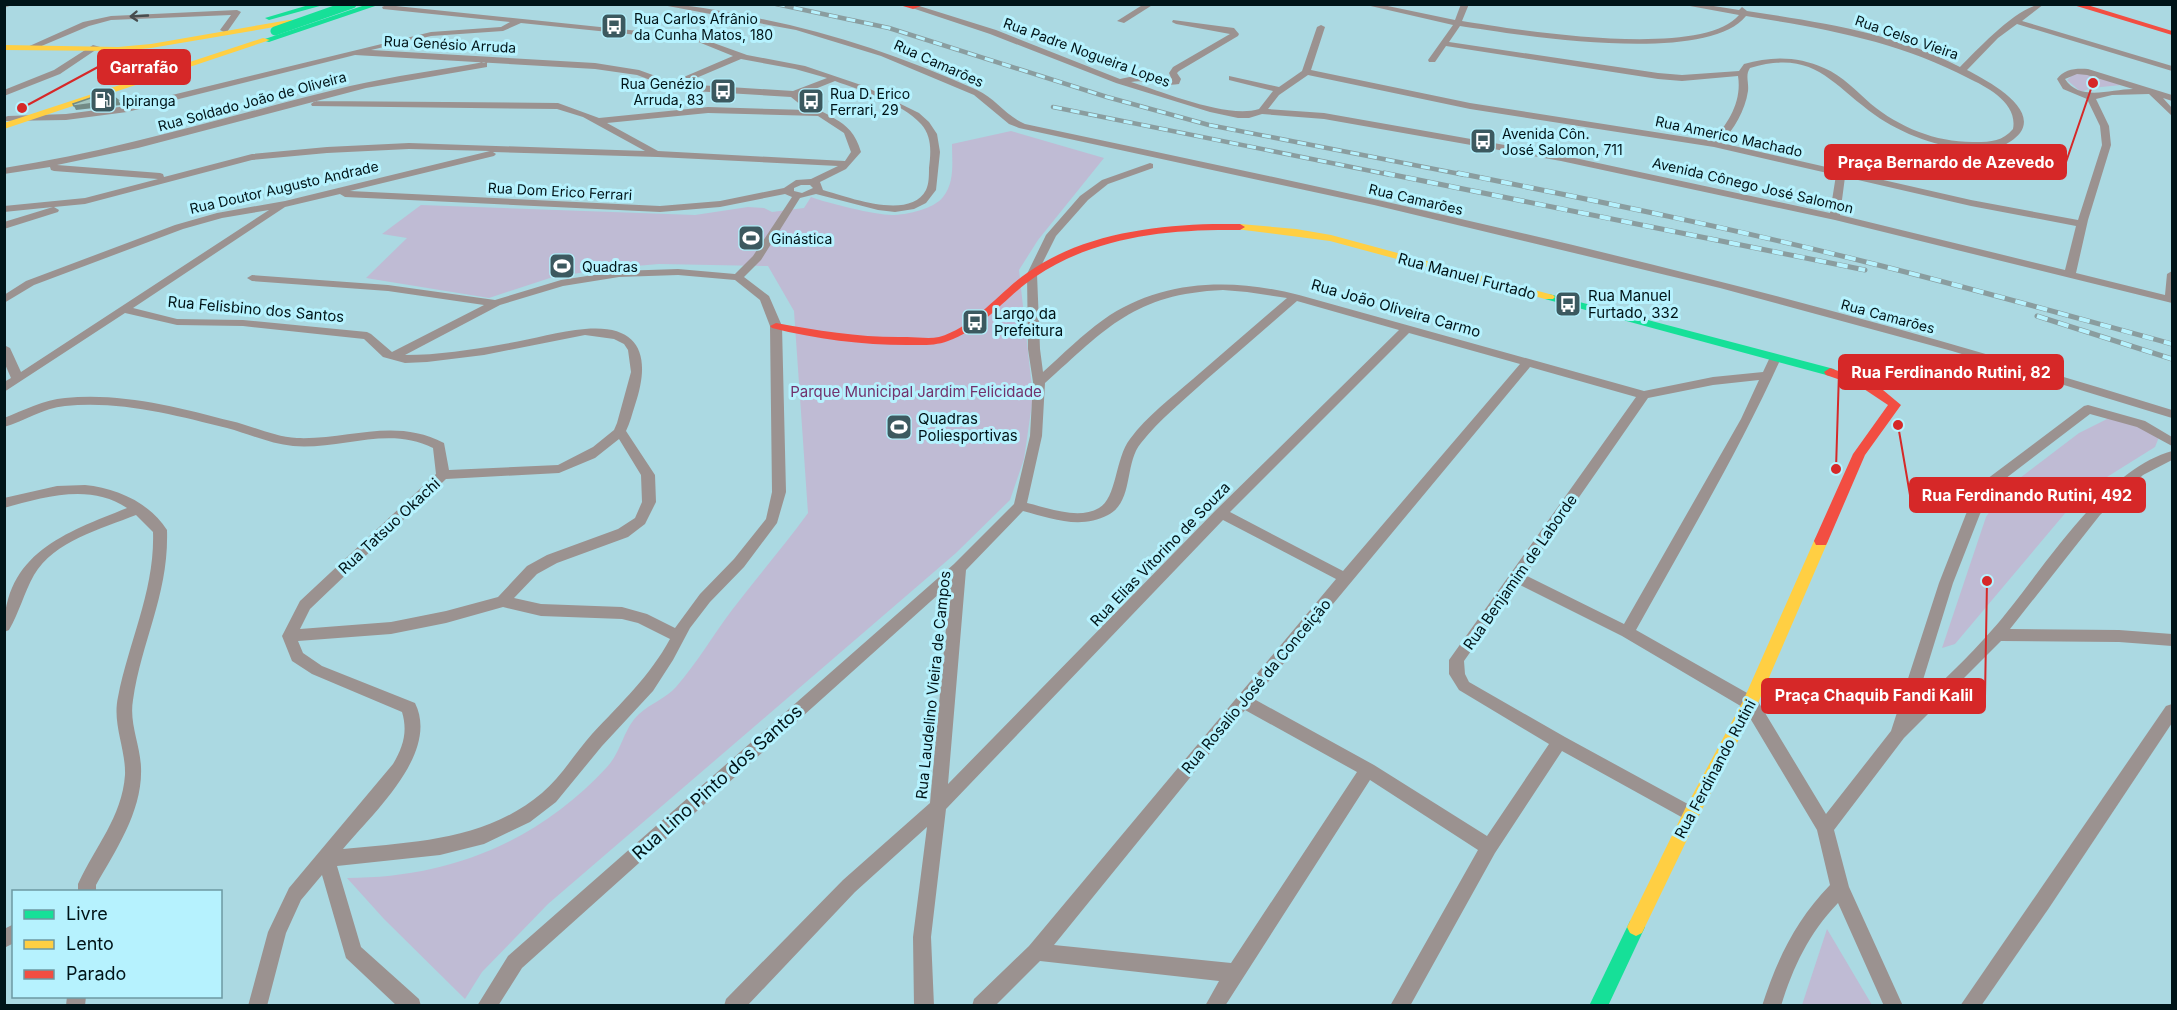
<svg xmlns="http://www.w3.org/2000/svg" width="2177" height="1010" font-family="Inter,sans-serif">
  <rect width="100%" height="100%" fill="#abd9e2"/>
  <g fill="#bfbbd4">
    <polygon points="2075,73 2088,74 2121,85 2091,88 2081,92 2067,80"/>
    <path d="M1011,131l93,27 -66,82 -19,30 14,127 -9,62 -14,41 -54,53 -408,351 -66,68 -17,27 -81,-80 -37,-41c102,0 191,-36 260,-111 15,-16 16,-38 32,-53 11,-10 27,-16 37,-27 21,-24 37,-52 56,-77 25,-33 52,-64 76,-97l-14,-202 -26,-45 -109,-2 -47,4 -59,9 -64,21 -123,-20 41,-40 -25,-4 39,-29 274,10 53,-8 16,1 8,4 32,-4 7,-11c16,6 64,18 81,18 14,0 42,-6 51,-18 12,-15 9,-35 9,-53z"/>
    <polygon points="2109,418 2139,426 2159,437 2155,447 2083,492 1955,644 1942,648 1986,517 2004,490 2079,433"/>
    <polygon points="1827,929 1872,1005 1802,1005"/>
  </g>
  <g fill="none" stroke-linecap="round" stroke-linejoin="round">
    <g fill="#9b9290" fill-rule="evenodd">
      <polygon points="4,4 15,4 4,8"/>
      <path d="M657,4c33,0 63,7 95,13 78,15 152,40 225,73 18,8 29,26 48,34 275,58 550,117 822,191 109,29 217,62 325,95v8l-220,-67 -232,-63 -346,-83 -355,-77 -10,-4 -35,-29 -93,-39 -85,-26z"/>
      <polygon points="1144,4 1154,4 1124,23 1117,21"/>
      <path d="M1362,4h16l77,16 6,-16h8l-7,17c56,9 239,39 277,-6l-60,-11h22l38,6 3,-3 5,4c72,11 148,22 213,56 18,-18 59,-63 84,-63l-22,17 150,45v5l-155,-47 -19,14 -31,32c17,9 72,37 53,63 -5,6 -12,11 -19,13 -39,11 -94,-8 -126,-31 -45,-32 -61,-66 -125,-47 -5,7 -1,14 -2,23 -3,20 -14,38 -27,52l250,57 107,20 24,-75 -2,-19 -13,-27 -24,-10 -6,-10c7,-10 19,-11 31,-10l84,26v6l-9,-3 9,10v8l-23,-22 -37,1 -16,4 13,27 2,19 -23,75 -12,53 89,22 2,-21 5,-3v32l-337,-83 -274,-59 -237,-42 -62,-5 -13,4h-11l-28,-6 -94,-29 -126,-49 -81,-27 7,-2 80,25 124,49 19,-4 33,5 -3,-7 4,-6 57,-33 -54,-10 -4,-2 1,-2 61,8 5,6 -1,2 -59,35 -2,2 4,6 -2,5c-16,3 -32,-5 -48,-2 33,10 96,37 128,27l14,-18 -44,-11v-4l50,11 23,-16 15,-44 4,-2 4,2 -14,43 159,33 242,38c17,-18 30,-40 26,-65l-56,5 -24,-2 -212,-33 -11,16h-6l-1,-2 25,-35zM1746,16c77,12 152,25 222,62 19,9 50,25 45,51 -10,12 -22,13 -37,13 -38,1 -76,-14 -105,-38 -15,-13 -28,-28 -47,-36 -26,-12 -53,-12 -80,-4l-5,7 -57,4 -24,-2 -209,-31 11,-16c59,9 246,40 286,-10zM2077,74l10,1 46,14c-22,0 -53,13 -68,-10zM1308,75l162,34 244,38 122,28 -6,38 -269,-58 -237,-42 -56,-4 11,-14zM1845,177l126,29 105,20 -11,44 -225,-55z"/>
      <path d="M386,5l311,32 50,18 58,11 59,20 55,27 10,9 8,12 3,18 -4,38 -10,13 -12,6 -19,3 -17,-2 -62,-16 -16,4 -39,62 -17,17 25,19 13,30 4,166 -9,31 -33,44 -34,35 -20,26 -17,32 -20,31 -51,55 -46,56 -26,20 -46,22 -44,11 -103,11 24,81 58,52 2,7h-24l-51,-48 -24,-83 -21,25 -15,33 -19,73h-19l20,-74 21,-44 104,-124c10,-17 15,-32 9,-52l-90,-38 -20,-13 -10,-25 18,-35 136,-127 -3,-26c-44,-23 -93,2 -140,-2 -22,-2 -44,-12 -66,-18 -51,-13 -109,-28 -162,-22 -22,2 -40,15 -61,21v-9c20,-8 40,-18 61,-20 54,-6 113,9 166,23 22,5 43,16 66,17 52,2 97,-21 147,5l5,27 109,-5 35,-18 21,-17 3,-7 14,-51 -3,-22 -4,-6 -10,-5 -29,-4 -101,20 -57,7 -22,1 -22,-6 -19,-18 -121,-13 -66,-1 -52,-12 -121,79v-10l7,-4 -7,-16v-17l6,3 11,24 248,-162 -47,8 -39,11 -149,56 -30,18v-8l22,-14 149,-56 42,-12 68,-12 205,-50 -81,-2 -82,4 -75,7 -167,44 -31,3 5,3 -1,2 -54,17v-7l49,-15 -49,5v-6l81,-8 73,-19 -104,-8 -3,-1 -1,-3 -46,7v-6c118,-18 230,-54 346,-82 44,-10 89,-16 134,-24l3,1v4l-121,21 -228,60 -81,17 103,8 3,1 1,3 88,-23 75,-7 82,-4 236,8 -62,-34 -26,-8 -245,-3 -1,-2 4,-3 243,2 41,15 109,-11 99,3 -16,-13 -98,-6 -24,-4 -32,-12 -42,-6 -240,-14 -228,57 -61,8 -62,1 1,-4 3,-1 58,-2 61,-8 304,-74 70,-5 9,-5 -127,-13 -1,-2zM521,23l175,18 37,15 -61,26 -33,-12 -44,-7 -224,-13 60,-14 72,-5zM741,59l54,10 32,9 -34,13 -111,-7zM835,81c27,10 66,21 86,43 11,12 10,28 8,44 0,7 0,16 -3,22 -16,31 -78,7 -103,0l-3,-8 26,-13 15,-17c-10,-37 -39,-33 -61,-57zM708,113l110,3 26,17 7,19 -6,9 -187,-10 -51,-28zM493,152l165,5 180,9 -27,13 -15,1 -12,8 -64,13 -60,5 -310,-15 144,-35 2,-2zM801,185h9l3,3 -11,5 -8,-2v-3zM340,194l5,3 315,15 60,-5 65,-13 7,3 -39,59 -18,18 -57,-5 -59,2 -58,9 -66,20 -107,-15 -136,-10 -5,3 5,3 136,10 96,14 -92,47 -21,-18 -4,-2 -124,-12 -66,-1 -44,-11 152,-101zM678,275l57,5 25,20 10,26 2,166 -6,27 -32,40 -34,35 -25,34 -28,-14 -25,-7 -81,-3 -27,-6 23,-24 20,-11 71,-26 17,-13 11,-22 -1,-27 -29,-44c4,-8 6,-17 9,-26 16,-47 7,-81 -50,-76 -27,2 -54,11 -81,15 -33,6 -66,11 -99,11l95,-50 63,-19 56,-9zM619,439l22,36 1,27 -7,16 -17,11 -71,26 -20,11 -29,31 -52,14 -55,11 -91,7 10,-20 136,-130 113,-6 36,-15zM503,607l38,9 81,3 16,4 32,16c-20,37 -49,64 -78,95 -17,19 -31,43 -50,59 -57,48 -129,49 -199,56 30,-36 97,-96 72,-146l-93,-37 -19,-13 -5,-12 93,-7 55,-11z"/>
      <polygon points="237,10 241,12 227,32 224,32 220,30 231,15 111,20 89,26 32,50 25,48 83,22 111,16"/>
      <polygon points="93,45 100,47 60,74 4,96 4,90 54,70"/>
      <path d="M1150,163l3,1v4l-45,16 -20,16 -32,36 -19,38 3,75 3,23c20,-18 39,-37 60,-52 58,-41 129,-42 196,-25l345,96 69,-14 50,-5 8,-17h8l2,3c-42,93 -95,182 -145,272l120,68 70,116 65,-83 48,-148 27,-69 21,-35 97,-73 4,-1 57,16 27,16v9l-35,-19 -47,-13 -93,71 -17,29 -27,69 -39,126c26,-26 54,-51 78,-79 48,-54 108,-159 180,-179v9l-29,15 -43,40 -90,114 109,1 53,4v12l-53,-4 -118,-1 -97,97 -70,92 15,57 54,119h-19l-46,-103c-29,30 -45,64 -57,103h-19c15,-47 34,-86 68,-121l-13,-55 -73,-122 -122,-72 -104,-52 -54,77 1,13 4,8 96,55 132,72 3,5 -3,5 -6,3 -6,-3 -123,-68 -67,102 -85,153h-20l88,-156 -108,-70 -145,226h-20l14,-25 -179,-20 -45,45h-23l2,-7 55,-53 307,-367 -113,-59 -277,289 -15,128 3,69h-20l-1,-69 14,-110 -72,65 -108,114h-23l2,-7 117,-119 87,-77 20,-219 -428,384 -24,38h-21l31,-50 446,-392 60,-60 16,-68 3,-54 -5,-33 -1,-75 19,-39 34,-39 22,-16zM1223,290l24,2 40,6c-32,27 -63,54 -94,81 -22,19 -46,37 -63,60 -15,19 -13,59 -31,69 -21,12 -50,0 -72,-5l15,-67 3,-53c62,-55 89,-89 178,-93zM1297,301l102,29 -183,180 -268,274 18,-214 57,-59c27,7 57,19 85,4 26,-13 16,-52 33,-72 19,-24 43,-43 66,-64 30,-26 60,-52 90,-78zM1409,333l111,31 -177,207 -113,-59zM1530,367l106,30 -187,263v14l10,16 90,54 -62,92 -113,-71 -120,-66zM1759,380l-18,39 -117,205 -99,-49 123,-177 65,-13zM1245,710l112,62 -126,191 -177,-18z"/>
      <path d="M85,485c31,3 64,17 82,45 2,64 -25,109 -34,170 -4,23 7,44 8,67 2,43 -25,83 -45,118v7h-18v-8c17,-37 44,-67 47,-109 1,-26 -13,-51 -7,-78 11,-56 37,-107 35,-165l-17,-17c-35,14 -82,26 -102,60 -10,18 -15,38 -25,55l-5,2c0,-79 61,-99 123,-124 -37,-25 -83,-11 -123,0v-10l53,-12z"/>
      <polygon points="2172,704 2172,723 2049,908 1981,1006 1960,1006 2166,706"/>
      <polygon points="14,924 14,943 4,948 4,929"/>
      <polygon points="67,996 86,996 85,1006 66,1006"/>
    </g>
    <g fill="#16e098" fill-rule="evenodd">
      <polygon points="312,4 327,4 269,20 265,18"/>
      <polygon points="368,4 381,4 269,42 262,40"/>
      <polygon points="1549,294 1834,369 1836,372 1830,376 1545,299 1545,295"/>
      <polygon points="1636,918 1642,921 1645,927 1608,1006 1589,1006 1630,921"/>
    </g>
    <g fill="#ffcf43" fill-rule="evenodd">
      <polygon points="289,20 292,20 292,24 151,48 118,51 4,50 4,45 118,47 151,44"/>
      <polygon points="263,38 270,40 4,129 4,123"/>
      <polygon points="1240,224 1296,229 1331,235 1553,295 1555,297 1553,299 1545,299 1330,241 1236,229 1235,227"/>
      <polygon points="1821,536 1826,537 1828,541 1758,703 1697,819 1642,933 1636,936 1630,933 1627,927 1630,921 1685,809 1743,701 1814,541 1816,537"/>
    </g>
    <g fill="#f24e42" fill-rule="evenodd">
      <polygon points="896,4 926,4 913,9"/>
      <polygon points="2070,4 2084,4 2172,31 2172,35"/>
      <path d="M1213,224h27l5,3 -5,3c-72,-1 -144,6 -205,47 -30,20 -52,52 -87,64 -13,5 -27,4 -41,4 -45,0 -91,-6 -135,-17l-2,-2 6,-3c43,8 87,15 131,14 10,0 22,2 32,0 35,-10 59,-44 88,-64 54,-38 121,-47 186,-49z"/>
      <polygon points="1830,368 1877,385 1901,405 1865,455 1828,541 1826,545 1816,545 1814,541 1853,454 1888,405 1861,387 1826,375 1824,372"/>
    </g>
    <g stroke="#8a9d9f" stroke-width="4.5">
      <g id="rail-far1">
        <polyline points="776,4 889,28 1107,97 1209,125 1465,175"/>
        <polyline points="1053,107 1391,175"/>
      </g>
    </g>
    <g stroke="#8a9d9f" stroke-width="5">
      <g id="rail">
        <polyline points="1384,173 1865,270"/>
        <path d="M1458,173c139,28 278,56 416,91 100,25 199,53 298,80"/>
        <polyline points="2037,316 2172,359"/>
      </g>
    </g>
    <use href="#rail-far1" stroke="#b6f2fe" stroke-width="3" stroke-dasharray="9" stroke-linecap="butt"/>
    <use href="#rail" stroke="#b6f2fe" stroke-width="4" stroke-dasharray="11" stroke-linecap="butt"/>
    <polyline stroke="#16e098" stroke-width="9" points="275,31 352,4"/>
  </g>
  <polygon fill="#738b86" points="118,100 121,105 76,110 74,106"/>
  <polygon fill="#a4c6c0" stroke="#738b86" stroke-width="1.5" points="108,92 118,100 74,106 73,104"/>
  <defs><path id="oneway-shaft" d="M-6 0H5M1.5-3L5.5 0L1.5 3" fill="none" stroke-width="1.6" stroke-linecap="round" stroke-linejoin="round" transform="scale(1.5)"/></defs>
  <use stroke="#464d4e" href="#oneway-shaft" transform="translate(139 16) rotate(177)"/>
  <defs>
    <g id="bus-square" transform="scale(1.35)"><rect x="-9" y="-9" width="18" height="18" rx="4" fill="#3c595f" stroke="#b6f2fe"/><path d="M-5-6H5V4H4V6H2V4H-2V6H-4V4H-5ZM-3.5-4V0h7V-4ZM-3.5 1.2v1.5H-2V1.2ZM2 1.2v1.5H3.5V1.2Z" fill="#fff"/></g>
    <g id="fuel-square" transform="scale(1.35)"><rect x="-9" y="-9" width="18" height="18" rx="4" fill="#3c595f" stroke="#b6f2fe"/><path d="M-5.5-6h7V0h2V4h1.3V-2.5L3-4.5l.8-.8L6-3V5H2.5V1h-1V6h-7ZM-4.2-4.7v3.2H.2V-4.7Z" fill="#fff"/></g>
    <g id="stadium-square" transform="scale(1.35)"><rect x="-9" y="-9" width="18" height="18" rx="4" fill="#3c595f" stroke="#b6f2fe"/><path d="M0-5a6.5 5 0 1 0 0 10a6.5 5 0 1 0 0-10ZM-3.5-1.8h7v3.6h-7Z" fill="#fff"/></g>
  </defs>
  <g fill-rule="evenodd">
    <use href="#bus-square" x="614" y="26"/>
    <use href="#bus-square" x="723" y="91"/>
    <use href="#fuel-square" x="103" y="100"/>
    <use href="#bus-square" x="811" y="101"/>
    <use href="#bus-square" x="1483" y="141"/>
    <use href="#stadium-square" x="751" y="238"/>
    <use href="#stadium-square" x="562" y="266"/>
    <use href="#bus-square" x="1568" y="304"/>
    <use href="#bus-square" x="975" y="322"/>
    <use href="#stadium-square" x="899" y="427"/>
  </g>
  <g text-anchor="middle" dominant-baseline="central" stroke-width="6" stroke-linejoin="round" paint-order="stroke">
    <g font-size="14" fill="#001418" stroke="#b6f2fe" text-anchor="start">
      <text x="634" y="18">Rua Carlos Afrânio<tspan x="634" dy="16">da Cunha Matos, 180</tspan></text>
      <text x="704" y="83" text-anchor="end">Rua Genézio<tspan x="704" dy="16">Arruda, 83</tspan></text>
      <text x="830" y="93">Rua D. Erico<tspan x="830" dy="16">Ferrari, 29</tspan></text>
      <text x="122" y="100">Ipiranga</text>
      <text x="1502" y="133">Avenida Côn.<tspan x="1502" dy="16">José Salomon, 711</tspan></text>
      <text x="771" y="238">Ginástica</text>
      <text x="582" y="266">Quadras</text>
    </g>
    <g font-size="14" fill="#001418" stroke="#b6f2fe">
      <text transform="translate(1907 37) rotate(19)">Rua Celso Vieira</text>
      <text transform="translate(450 44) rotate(3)">Rua Genésio Arruda</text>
      <text transform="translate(1087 52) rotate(20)">Rua Padre Nogueira Lopes</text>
      <text transform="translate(939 63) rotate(24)">Rua Camarões</text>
      <text transform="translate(252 101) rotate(-15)">Rua Soldado João de Oliveira</text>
      <text transform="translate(1729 136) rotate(12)">Rua Americo Machado</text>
      <text transform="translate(1753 185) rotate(13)">Avenida Cônego José Salomon</text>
      <text transform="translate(284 187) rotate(-13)">Rua Doutor Augusto Andrade</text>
      <text transform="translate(560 191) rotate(3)">Rua Dom Erico Ferrari</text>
      <text transform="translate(1416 199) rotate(13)">Rua Camarões</text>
      <text transform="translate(1888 316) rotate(15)">Rua Camarões</text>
    </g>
    <g font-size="15" fill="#001418" stroke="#b6f2fe">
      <text transform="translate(1467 276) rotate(15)">Rua Manuel Furtado</text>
      <text transform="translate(1396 308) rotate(16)">Rua João Oliveira Carmo</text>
      <text transform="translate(256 309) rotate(5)">Rua Felisbino dos Santos</text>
      <text transform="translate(389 526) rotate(-43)">Rua Tatsuo Okachi</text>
      <text transform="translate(1160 554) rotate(-46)">Rua Elias Vitorino de Souza</text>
      <text transform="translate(1520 572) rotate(-55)">Rua Benjamim de Laborde</text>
      <text transform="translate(933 685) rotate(-84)">Rua Laudelino Vieira de Campos</text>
      <text transform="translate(1256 686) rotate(-50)">Rua Rosalio José da Conceição</text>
      <text transform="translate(1715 769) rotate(-62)">Rua Ferdinando Rutini</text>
    </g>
    <g font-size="15" fill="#001418" stroke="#b6f2fe" text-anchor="start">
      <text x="1588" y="295">Rua Manuel<tspan x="1588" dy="17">Furtado, 332</tspan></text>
      <text x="994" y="313">Largo da<tspan x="994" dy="17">Prefeitura</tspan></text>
      <text x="918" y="418">Quadras<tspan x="918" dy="17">Poliesportivas</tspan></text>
    </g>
    <g font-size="15" fill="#72326c" stroke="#b6f2fe">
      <text x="916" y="391">Parque Municipal Jardim Felicidade</text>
    </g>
    <g font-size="18" fill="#001418" stroke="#b6f2fe">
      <text transform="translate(717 782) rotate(-42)">Rua Lino Pinto dos Santos</text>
    </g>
  </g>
  <path fill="none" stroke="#d62828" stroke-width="2" d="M22 108L98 67M2093 83L2066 162M1836 469L1839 372M1898 425L1910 495M1987 581L1985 696"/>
  <g fill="#d62828" stroke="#b6f2fe" stroke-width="2">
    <circle cx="22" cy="108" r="6"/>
    <circle cx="2093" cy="83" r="6"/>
    <circle cx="1836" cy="469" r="6"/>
    <circle cx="1898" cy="425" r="6"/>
    <circle cx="1987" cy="581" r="6"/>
  </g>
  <g fill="#d62828" stroke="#d62828" stroke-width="2">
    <rect x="98" y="50" width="92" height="34" rx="6"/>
    <rect x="1825" y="145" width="241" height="34" rx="6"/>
    <rect x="1839" y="355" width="224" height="34" rx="6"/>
    <rect x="1910" y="478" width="235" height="34" rx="6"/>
    <rect x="1762" y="679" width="223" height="34" rx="6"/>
  </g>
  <g font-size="16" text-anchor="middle" font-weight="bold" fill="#fff">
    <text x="144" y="73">Garrafão</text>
    <text x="1946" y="168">Praça Bernardo de Azevedo</text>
    <text x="1951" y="378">Rua Ferdinando Rutini, 82</text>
    <text x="2027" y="501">Rua Ferdinando Rutini, 492</text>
    <text x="1874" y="701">Praça Chaquib Fandi Kalil</text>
  </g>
  <rect width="2177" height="1010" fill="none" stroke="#001418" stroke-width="12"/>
  <rect x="12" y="890" width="210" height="108" fill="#b6f2fe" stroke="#6d99a2" stroke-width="1.5"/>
  <rect x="24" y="910" width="30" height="9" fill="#16e098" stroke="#6d99a2" stroke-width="1.5"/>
  <text x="66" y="920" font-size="18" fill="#001418">Livre</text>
  <rect x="24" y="940" width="30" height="9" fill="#ffcf43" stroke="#6d99a2" stroke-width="1.5"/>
  <text x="66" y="950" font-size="18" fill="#001418">Lento</text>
  <rect x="24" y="970" width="30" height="9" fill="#f24e42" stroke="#6d99a2" stroke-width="1.5"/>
  <text x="66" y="980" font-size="18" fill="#001418">Parado</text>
</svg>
